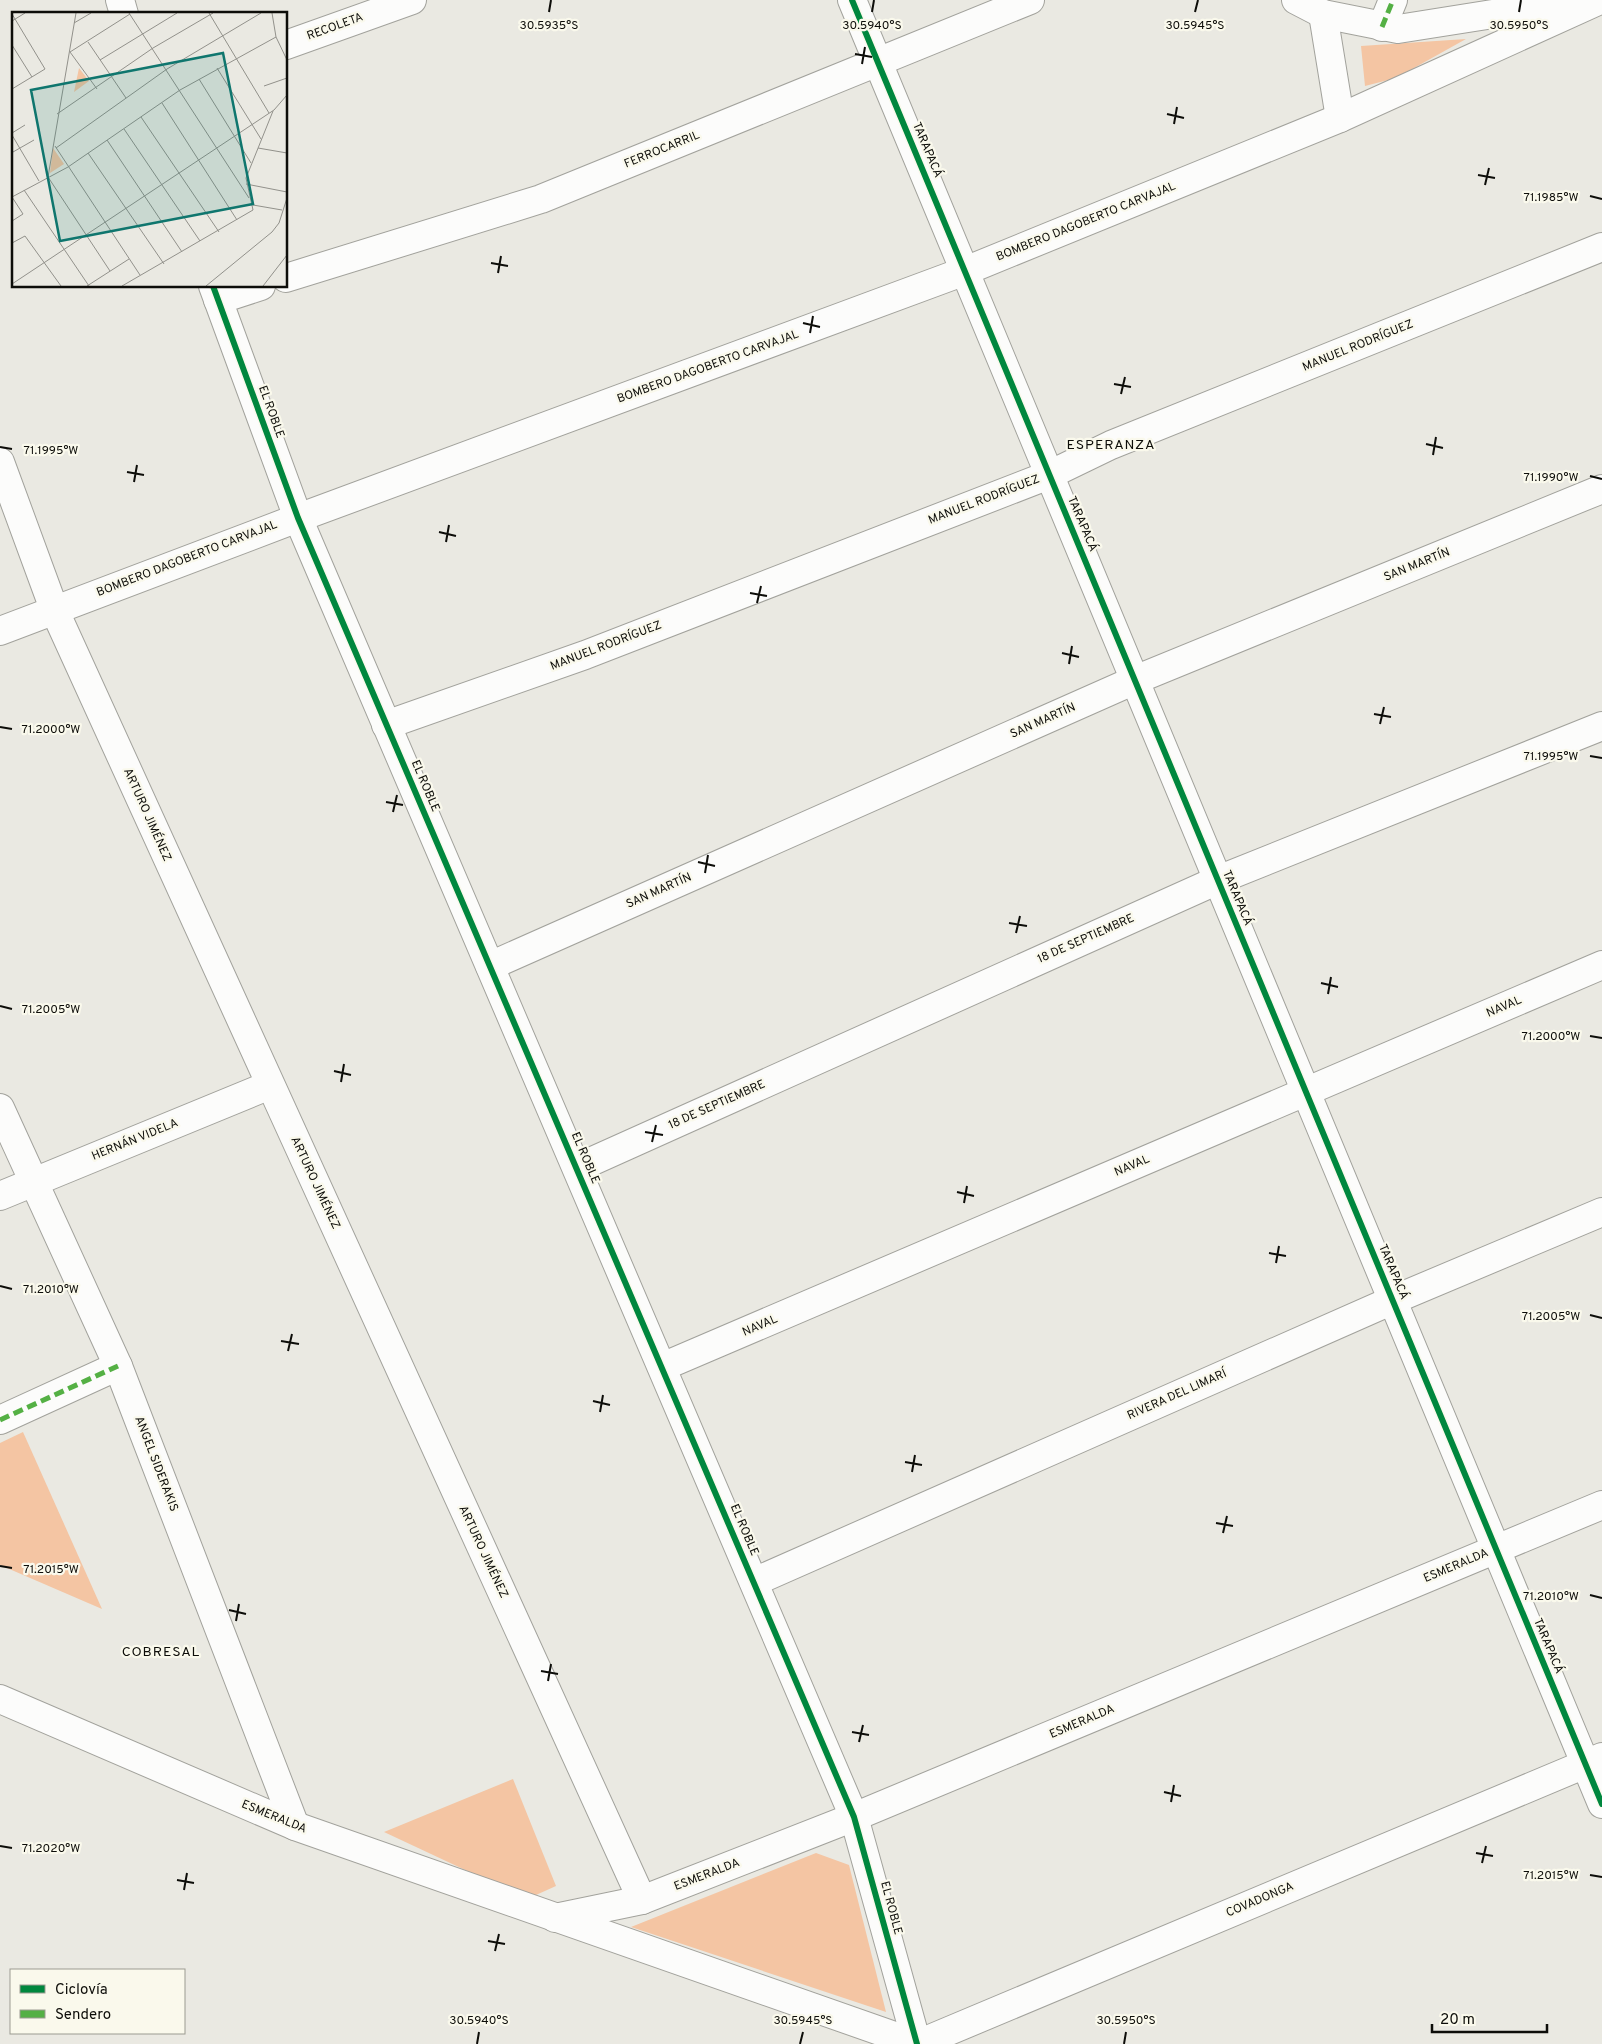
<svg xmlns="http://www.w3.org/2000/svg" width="1602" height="2044" font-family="Overpass,sans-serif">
  <rect width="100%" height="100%" fill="#eae9e2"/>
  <g fill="#f4c5a3">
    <polygon points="1466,39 1396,78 1365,86 1361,46"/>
    <polygon points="23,1432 102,1609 0,1565 0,1443"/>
    <polygon points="513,1779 556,1886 527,1899 384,1832"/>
    <polygon points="816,1853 849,1865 886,2012 631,1927"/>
  </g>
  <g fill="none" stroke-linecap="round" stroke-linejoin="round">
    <g stroke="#a2a29c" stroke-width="30">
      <g id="minor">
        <polyline points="1296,0 1323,14 1398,29 1575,1"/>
        <polyline points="1323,14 1340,118"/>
        <polyline points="1382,27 1393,0"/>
        <polyline points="286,45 412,0"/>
        <polyline points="286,278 541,199 1030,0"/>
        <polyline points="218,300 261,286"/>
        <polyline points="0,462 54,609 642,1900"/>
        <polyline points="0,631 298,518 965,271 1340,118 1600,0"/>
        <polyline points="386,725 585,655 1049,475 1111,445 1602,247"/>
        <polyline points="490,966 1135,680 1602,489"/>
        <polyline points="0,1108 118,1366 295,1826"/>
        <polyline points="577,1168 1218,880 1602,726"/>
        <polyline points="0,1196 270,1085"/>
        <polyline points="662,1367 1602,965"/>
        <polyline points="0,1420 118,1366"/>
        <polyline points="754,1582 1393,1300 1602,1212"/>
        <polyline points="555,1918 642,1900 854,1817 1602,1505"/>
        <polyline points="918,2044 1602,1757"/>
      </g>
    </g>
    <g stroke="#a2a29c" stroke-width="30">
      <g id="tertiary">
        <polyline points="120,0 124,14"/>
        <polyline points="852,0 1602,1804"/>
        <polyline points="213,286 298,518 854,1817 917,2044"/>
        <polyline points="0,1699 295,1826 917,2044"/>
      </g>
    </g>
    <use href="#minor" stroke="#fcfcfb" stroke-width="28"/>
    <use href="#tertiary" stroke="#fcfcfb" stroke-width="28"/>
    <g stroke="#54b044" stroke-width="5" stroke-dasharray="10 5" stroke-linecap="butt">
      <polyline points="1382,27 1393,0"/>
      <polyline points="0,1420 118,1366"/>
    </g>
    <g stroke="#faf9ec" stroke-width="9">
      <g id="cycleway">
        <polyline points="852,0 1602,1804"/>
        <polyline points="213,286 298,518 854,1817 917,2044"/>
      </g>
    </g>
    <use href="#cycleway" stroke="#00873e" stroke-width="6"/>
  </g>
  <path fill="none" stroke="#0d0d09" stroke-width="2" d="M549,12l2,-12M872,12l2,-12M1195,12l3,-12M1519,12l2,-12M855,54l17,3M862,64l3,-17M1167,114l17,4M1174,124l3,-17M1478,175l17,3M1485,185l4,-17M1590,196l12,3M491,263l17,3M498,273l3,-17M803,323l17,4M810,333l3,-17M1114,384l17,3M1121,394l4,-17M1426,444l17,4M0,447l12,2M1433,455l3,-18M127,472l17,3M1590,476l12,3M134,482l3,-17M439,532l17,4M446,542l3,-17M750,593l17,3M757,603l4,-17M1062,653l17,4M1069,664l3,-18M1374,714l17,3M1380,724l4,-17M0,727l12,2M1590,756l12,2M386,802l17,3M393,812l4,-17M698,862l17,4M705,873l3,-18M1009,923l18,3M1016,933l4,-17M1321,983l17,4M1328,994l3,-17M0,1006l12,3M1590,1036l12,2M334,1071l17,4M341,1082l3,-18M645,1132l18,3M652,1142l4,-17M957,1192l17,4M964,1203l3,-17M1269,1253l17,3M1276,1263l3,-17M0,1286l12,3M1590,1315l12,3M281,1341l18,3M288,1351l4,-17M593,1401l17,4M600,1412l3,-17M905,1462l17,3M912,1472l3,-17M1216,1523l17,3M1223,1533l4,-17M0,1566l12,2M1590,1595l12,3M229,1610l17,4M236,1621l3,-17M541,1671l17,3M548,1681l3,-17M852,1732l17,3M859,1742l4,-17M1164,1792l17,4M1171,1802l3,-17M0,1846l12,2M1476,1853l17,3M1482,1863l4,-17M1590,1875l12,2M177,1880l17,3M184,1890l3,-17M488,1941l17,3M495,1951l4,-17M477,2044l2,-12M800,2044l3,-12M1124,2044l2,-12"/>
  <g text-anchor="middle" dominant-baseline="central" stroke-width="4.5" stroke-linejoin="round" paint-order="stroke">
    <g font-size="12" fill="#0d0d09" stroke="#faf9ec">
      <text transform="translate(335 27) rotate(-20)">RECOLETA</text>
      <text transform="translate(662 150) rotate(-22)">FERROCARRIL</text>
      <text transform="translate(927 150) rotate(67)">TARAPACÁ</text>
      <text transform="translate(1086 222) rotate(-22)">BOMBERO DAGOBERTO CARVAJAL</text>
      <text transform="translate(1358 346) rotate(-22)">MANUEL RODRÍGUEZ</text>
      <text transform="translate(708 367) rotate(-20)">BOMBERO DAGOBERTO CARVAJAL</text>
      <text transform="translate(271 412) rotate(70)">EL ROBLE</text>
      <text transform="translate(984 500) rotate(-21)">MANUEL RODRÍGUEZ</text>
      <text transform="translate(1082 524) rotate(67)">TARAPACÁ</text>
      <text transform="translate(187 559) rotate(-21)">BOMBERO DAGOBERTO CARVAJAL</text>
      <text transform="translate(1417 565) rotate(-22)">SAN MARTÍN</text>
      <text transform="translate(606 646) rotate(-21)">MANUEL RODRÍGUEZ</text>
      <text transform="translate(1043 721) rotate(-24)">SAN MARTÍN</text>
      <text transform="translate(425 786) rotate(67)">EL ROBLE</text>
      <text transform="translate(147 815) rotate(66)">ARTURO JIMÉNEZ</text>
      <text transform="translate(659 891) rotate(-24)">SAN MARTÍN</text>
      <text transform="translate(1237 898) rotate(67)">TARAPACÁ</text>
      <text transform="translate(1086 939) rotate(-24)">18 DE SEPTIEMBRE</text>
      <text transform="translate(1504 1007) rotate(-23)">NAVAL</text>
      <text transform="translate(717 1105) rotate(-24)">18 DE SEPTIEMBRE</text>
      <text transform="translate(135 1140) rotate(-22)">HERNÁN VIDELA</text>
      <text transform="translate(585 1158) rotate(67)">EL ROBLE</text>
      <text transform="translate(1132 1166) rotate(-23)">NAVAL</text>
      <text transform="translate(315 1183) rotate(65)">ARTURO JIMÉNEZ</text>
      <text transform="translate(1393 1272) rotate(67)">TARAPACÁ</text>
      <text transform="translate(760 1326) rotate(-23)">NAVAL</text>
      <text transform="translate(1177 1395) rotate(-24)">RIVERA DEL LIMARÍ</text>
      <text transform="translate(156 1464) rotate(69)">ANGEL SIDERAKIS</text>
      <text transform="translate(744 1530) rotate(67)">EL ROBLE</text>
      <text transform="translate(483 1552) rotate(65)">ARTURO JIMÉNEZ</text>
      <text transform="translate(1456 1566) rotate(-23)">ESMERALDA</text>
      <text transform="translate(1548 1646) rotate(67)">TARAPACÁ</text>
      <text transform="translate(1082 1722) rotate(-23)">ESMERALDA</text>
      <text transform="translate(274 1817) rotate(22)">ESMERALDA</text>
      <text transform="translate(707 1875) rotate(-21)">ESMERALDA</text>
      <text transform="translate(1260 1900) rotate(-23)">COVADONGA</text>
      <text transform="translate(891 1908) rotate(75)">EL ROBLE</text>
    </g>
    <g font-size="14" letter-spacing="1" fill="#0d0d09" stroke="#faf9ec">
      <text x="1111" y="445">ESPERANZA</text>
      <text x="161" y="1652">COBRESAL</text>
    </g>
  </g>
  <g transform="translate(12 12)">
    <rect width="275" height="275" fill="#eae9e2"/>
    <path d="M67,56l10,13 -15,11zM41,136l11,16 -14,9z" fill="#f4c5a3"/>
    <path fill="none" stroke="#92918b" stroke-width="1" d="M64,1l-28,164 62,94M117,1l120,185M197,1l60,100M260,1l4,24 11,23M0,2l33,55 -33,20M0,9l13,-8M62,11l17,-10M76,30l38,56M0,33l20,32M88,48l77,-47M205,56l44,71M187,67l52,84M252,74l23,-8M85,77l-27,-37 60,-38M150,91l75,117M45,102l96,-66 60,-35M129,105l78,115M112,117l76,112M0,121l13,-8M0,123l27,46M95,128l75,112M43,134l85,129M44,136l111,-79 94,-56M246,136l29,5M1,140l21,-12M76,141l76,111M234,172l41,8M12,178l65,96M0,185l56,-30 112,-77 96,-53M0,185l11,17 -11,7M241,193l29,5M0,231l13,-7 36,50M0,272l262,-174 13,-15M75,274l42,-27M110,274l131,-76 -7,-32 27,-67M194,274l66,-54 7,-9 8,-25M251,274l24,-31"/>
    <path fill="#0f766e" fill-opacity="0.15" stroke="#0f766e" stroke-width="2.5" d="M211,41l30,151 -193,37 -29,-151z"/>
    <rect width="275" height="275" fill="none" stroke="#0d0d09" stroke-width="2.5"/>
  </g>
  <g font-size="12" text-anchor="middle" fill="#0d0d09" stroke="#faf9ec" stroke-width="4.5" stroke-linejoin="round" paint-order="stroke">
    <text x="549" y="29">30.5935°S</text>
    <text x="872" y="29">30.5940°S</text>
    <text x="1195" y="29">30.5945°S</text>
    <text x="1519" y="29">30.5950°S</text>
    <text x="1551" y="201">71.1985°W</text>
    <text x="51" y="454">71.1995°W</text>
    <text x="1551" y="481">71.1990°W</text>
    <text x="51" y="733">71.2000°W</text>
    <text x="1551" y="760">71.1995°W</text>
    <text x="51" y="1013">71.2005°W</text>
    <text x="1551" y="1040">71.2000°W</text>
    <text x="51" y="1293">71.2010°W</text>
    <text x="1551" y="1320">71.2005°W</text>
    <text x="51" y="1573">71.2015°W</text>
    <text x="1551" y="1600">71.2010°W</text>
    <text x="51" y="1852">71.2020°W</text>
    <text x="1551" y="1879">71.2015°W</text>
    <text x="479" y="2024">30.5940°S</text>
    <text x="803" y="2024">30.5945°S</text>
    <text x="1126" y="2024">30.5950°S</text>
  </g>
  <rect x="10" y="1969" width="175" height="65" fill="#faf9ec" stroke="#9b9b91"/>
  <rect x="20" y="1985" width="25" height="8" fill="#00873e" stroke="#9b9b91"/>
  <text x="55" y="1994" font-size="15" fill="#0d0d09">Ciclovía</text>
  <rect x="20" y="2010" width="25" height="8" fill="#54b044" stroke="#9b9b91"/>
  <text x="55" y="2019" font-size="15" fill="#0d0d09">Sendero</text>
  <path d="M1432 2024v8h115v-8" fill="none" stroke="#0d0d09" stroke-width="2.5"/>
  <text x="1440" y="2024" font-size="15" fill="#0d0d09" stroke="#faf9ec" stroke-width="4" paint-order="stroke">20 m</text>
</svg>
